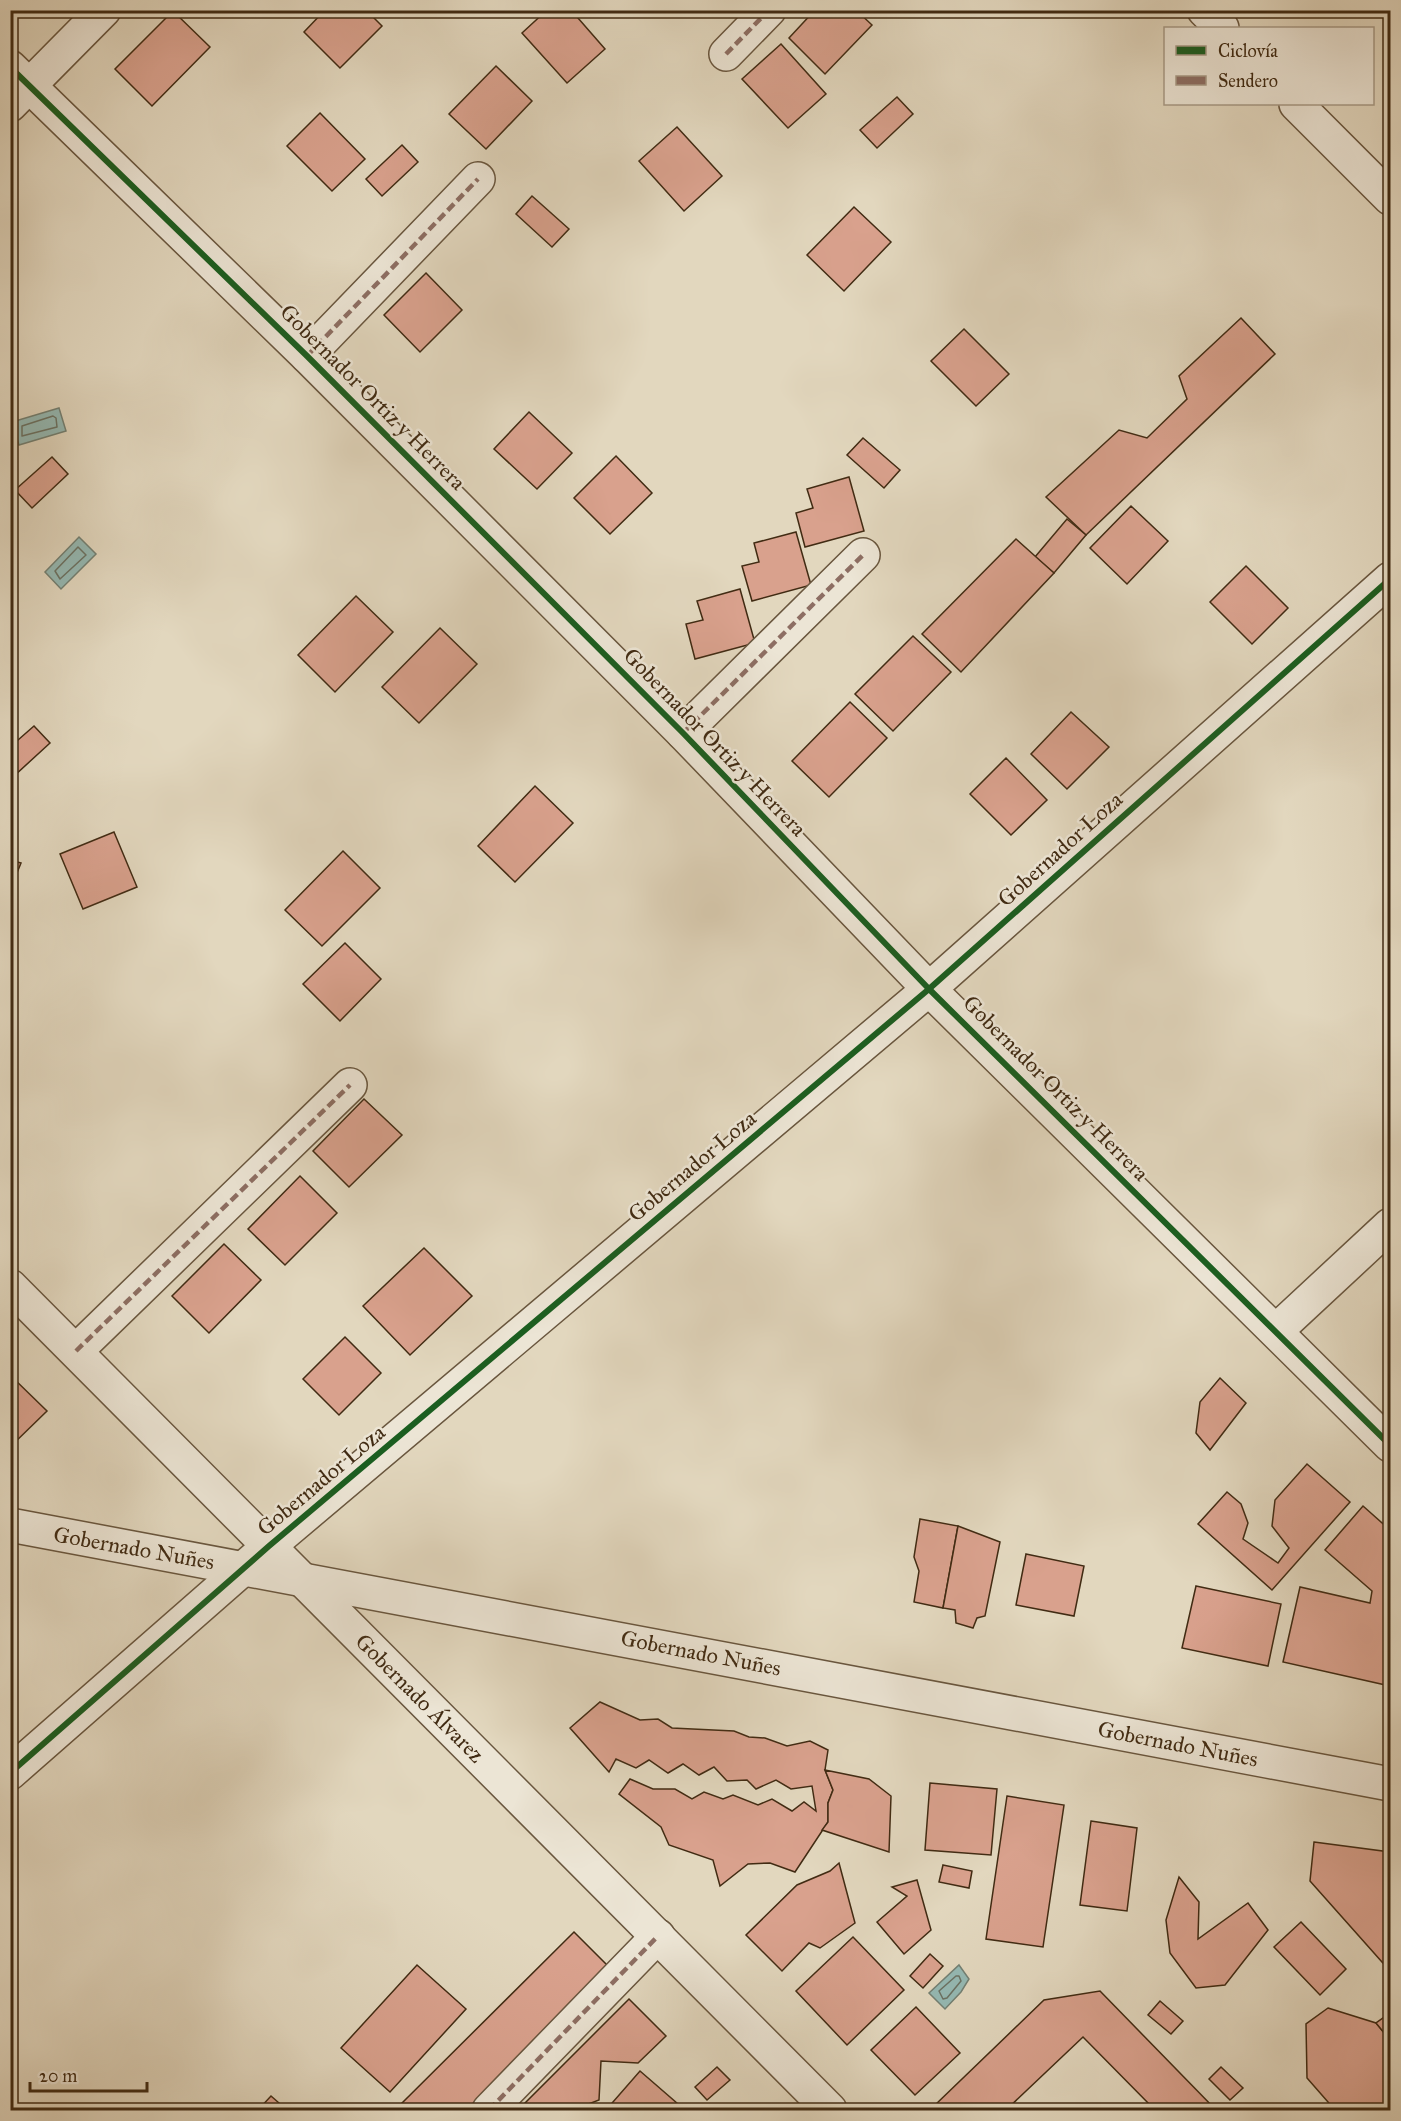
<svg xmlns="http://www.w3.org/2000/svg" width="1401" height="2121" font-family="'IM FELL Great Primer',serif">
  <rect width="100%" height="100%" fill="#e2d7be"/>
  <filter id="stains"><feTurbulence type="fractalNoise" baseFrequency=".00333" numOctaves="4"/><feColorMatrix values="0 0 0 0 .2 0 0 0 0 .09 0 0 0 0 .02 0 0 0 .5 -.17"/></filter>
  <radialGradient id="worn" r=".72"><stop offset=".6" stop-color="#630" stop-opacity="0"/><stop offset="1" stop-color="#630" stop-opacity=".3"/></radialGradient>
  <g fill="#95b9b3" stroke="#738073" stroke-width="1.5">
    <polygon points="59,408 66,431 19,445 12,422"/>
    <polygon points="79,537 96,554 61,589 45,572"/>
    <polygon points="959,1965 969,1979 961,1992 945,2009 929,1993"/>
  </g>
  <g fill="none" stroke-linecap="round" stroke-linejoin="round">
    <g stroke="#6b7263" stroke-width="1.5">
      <polygon points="53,416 56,418 57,427 22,436 22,426"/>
      <polygon points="78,547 86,555 60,579 55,571"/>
      <polygon points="956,1976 959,1976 961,1981 947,1998 943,1999 939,1991"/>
    </g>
  </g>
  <g fill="#d9a18d" stroke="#412b13" stroke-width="1.5">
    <polygon points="325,10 366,10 382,26 340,68 304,32"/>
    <polygon points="547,10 571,10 605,49 567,83 522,33"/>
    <polygon points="815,10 856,10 872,25 825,74 789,38"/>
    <polygon points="173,11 210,47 152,106 115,69"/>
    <polygon points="781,44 826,94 788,128 742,79"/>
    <polygon points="496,66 532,101 486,149 449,114"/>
    <polygon points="897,97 913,114 877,148 860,130"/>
    <polygon points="320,113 365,159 332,191 287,146"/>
    <polygon points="677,127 722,176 684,211 639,161"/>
    <polygon points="402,145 418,162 382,196 366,179"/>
    <polygon points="532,196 569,229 552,247 516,214"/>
    <polygon points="854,207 891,242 844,291 807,255"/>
    <polygon points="426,273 462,310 420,352 384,315"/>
    <polygon points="1241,318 1275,354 1086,535 1046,497 1119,430 1147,438 1187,399 1179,376"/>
    <polygon points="964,329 1009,374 976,406 931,361"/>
    <polygon points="529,412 572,453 537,489 494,449"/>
    <polygon points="863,438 900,470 884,488 847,455"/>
    <polygon points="616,456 652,493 610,534 574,498"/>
    <polygon points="52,457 68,474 32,508 15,490"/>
    <polygon points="849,477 864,531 805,547 796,513 813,508 807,489"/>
    <polygon points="1131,506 1168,541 1127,584 1090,548"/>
    <polygon points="1067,519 1086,535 1054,573 1035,557"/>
    <polygon points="796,532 811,585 752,601 742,566 759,562 754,543"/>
    <polygon points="1016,539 1054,573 961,672 922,634"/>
    <polygon points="1246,566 1288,608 1252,644 1210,602"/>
    <polygon points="740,589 755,643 695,659 686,624 703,620 697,601"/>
    <polygon points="356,596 393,632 335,692 298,655"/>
    <polygon points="440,628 477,664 419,723 382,687"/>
    <polygon points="913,636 951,672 893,731 855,694"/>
    <polygon points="850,702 887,738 829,797 792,761"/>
    <polygon points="1071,712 1109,747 1067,789 1031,754"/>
    <polygon points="34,726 50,743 14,776 10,773 10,747"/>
    <polygon points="1006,758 1047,800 1011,835 970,794"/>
    <polygon points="535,786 573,823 515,882 478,846"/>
    <polygon points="114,832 137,887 83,909 60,854"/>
    <polygon points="343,851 380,888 322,946 285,910"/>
    <polygon points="10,860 21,863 10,890"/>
    <polygon points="345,943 381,979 340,1021 303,984"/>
    <polygon points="364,1099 402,1135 349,1187 313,1151"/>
    <polygon points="300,1176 337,1213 285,1265 248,1229"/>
    <polygon points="224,1244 261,1280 209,1333 172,1296"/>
    <polygon points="424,1248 472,1296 410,1355 363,1306"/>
    <polygon points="345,1337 381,1373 339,1415 303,1379"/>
    <polygon points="10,1375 47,1411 10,1447"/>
    <polygon points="1220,1378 1246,1403 1210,1450 1196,1433 1200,1402"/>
    <polygon points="1307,1464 1350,1502 1272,1590 1198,1524 1227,1492 1241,1504 1248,1523 1243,1539 1278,1563 1289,1548 1272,1526 1275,1500"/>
    <polygon points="1363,1506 1390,1530 1390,1686 1283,1662 1300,1587 1370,1603 1372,1591 1325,1550"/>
    <polygon points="920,1519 958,1526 943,1608 914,1602 919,1571 914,1557"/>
    <polygon points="958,1526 1000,1542 985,1616 977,1618 973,1628 956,1623 955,1610 943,1608"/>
    <polygon points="1026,1554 1084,1566 1074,1616 1016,1605"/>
    <polygon points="1196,1586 1281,1604 1268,1666 1182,1648"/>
    <polygon points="600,1702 640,1720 658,1719 672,1728 734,1731 749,1737 765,1738 787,1746 810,1741 828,1750 825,1770 833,1790 828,1803 828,1822 795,1872 770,1863 748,1864 720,1886 713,1860 669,1845 661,1827 619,1794 630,1779 653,1789 675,1789 692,1799 704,1792 723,1799 733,1795 758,1805 772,1799 792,1811 804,1802 816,1811 812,1786 791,1789 776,1780 756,1789 747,1780 727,1781 714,1767 699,1775 683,1764 668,1773 649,1760 636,1768 616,1759 609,1772 570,1728"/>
    <polygon points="825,1770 869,1779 891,1796 889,1852 822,1830 828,1822 828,1803 833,1790"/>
    <polygon points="930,1783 997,1789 991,1855 925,1850"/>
    <polygon points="1007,1796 1064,1805 1043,1947 986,1939"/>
    <polygon points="1091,1821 1137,1828 1127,1911 1080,1905"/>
    <polygon points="1314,1842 1390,1852 1390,1971 1310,1881"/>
    <polygon points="839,1863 855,1923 820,1948 809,1943 782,1971 746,1935 797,1885 830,1871"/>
    <polygon points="943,1865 972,1871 969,1888 939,1882"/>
    <polygon points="1179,1877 1199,1902 1198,1939 1248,1903 1268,1930 1225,1985 1196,1988 1170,1953 1166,1920"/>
    <polygon points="917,1880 931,1930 904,1954 877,1922 907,1896 892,1887"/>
    <polygon points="1301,1922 1346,1969 1320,1995 1274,1947"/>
    <polygon points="574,1932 610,1968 468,2110 395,2110"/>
    <polygon points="853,1937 904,1990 847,2045 796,1991"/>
    <polygon points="930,1954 943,1966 923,1988 910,1976"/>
    <polygon points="417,1965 466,2009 390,2092 341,2048"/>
    <polygon points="1100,1991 1216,2110 1155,2110 1083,2037 1006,2110 938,2110 934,2106 1044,2000"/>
    <polygon points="629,1999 666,2036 638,2063 601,2061 599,2100 573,2110 518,2110"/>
    <polygon points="1160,2001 1183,2021 1171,2034 1148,2015"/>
    <polygon points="916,2007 960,2053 915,2095 871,2050"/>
    <polygon points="1328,2008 1376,2023 1390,2040 1390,2110 1335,2110 1307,2078 1306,2024"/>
    <polygon points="1390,2013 1390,2040 1376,2023"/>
    <polygon points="717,2067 730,2080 707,2100 695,2087"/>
    <polygon points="1221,2067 1243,2088 1230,2100 1209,2079"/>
    <polygon points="640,2071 678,2104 676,2110 606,2110"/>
    <polygon points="271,2096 287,2110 258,2110"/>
  </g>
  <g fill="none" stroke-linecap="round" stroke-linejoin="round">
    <g stroke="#69563e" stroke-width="36">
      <g id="minor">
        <polyline points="1204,10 1222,28"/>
        <polyline points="726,54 769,10"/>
        <polyline points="10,67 307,356 683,733 929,989 1390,1445"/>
        <polyline points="1296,104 1390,198"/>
        <polyline points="10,105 104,10"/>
        <polyline points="307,356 478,179"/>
        <polyline points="683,733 863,555"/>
        <polyline points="10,1286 830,2110"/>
        <polyline points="1276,1331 1390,1225"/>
        <polyline points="76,1351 350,1085"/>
        <polyline points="10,1525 1390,1784"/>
        <polyline points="10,1773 269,1546 929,989 1390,579"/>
        <polyline points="489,2110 658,1936"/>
      </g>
    </g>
    <use href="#minor" stroke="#ece5d5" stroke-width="33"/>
    <g stroke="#8d6e63" stroke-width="4.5" stroke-dasharray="9 4.5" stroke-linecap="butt">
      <polyline points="726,54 769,10"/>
      <polyline points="307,356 478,179"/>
      <polyline points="683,733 863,555"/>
      <polyline points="76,1351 350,1085"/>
      <polyline points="489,2110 658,1936"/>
    </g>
    <g stroke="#ece5d5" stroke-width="10">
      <g id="cycleway">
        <polyline points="10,67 307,356 683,733 929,989 1390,1445"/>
        <polyline points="10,1773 269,1546 929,989 1390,579"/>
      </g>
    </g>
    <use href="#cycleway" stroke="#1b5e20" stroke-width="6"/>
  </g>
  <g text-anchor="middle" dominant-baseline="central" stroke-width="5" stroke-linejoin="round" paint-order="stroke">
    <g font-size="22" fill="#412b13" stroke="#ece5d5">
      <text transform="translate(373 397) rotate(45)">Gobernador Ortiz y Herrera</text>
      <text transform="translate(715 742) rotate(46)">Gobernador Ortiz y Herrera</text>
      <text transform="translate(1060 849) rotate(-42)">Gobernador Loza</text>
      <text transform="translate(1056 1088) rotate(45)">Gobernador Ortiz y Herrera</text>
      <text transform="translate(692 1166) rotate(-40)">Gobernador Loza</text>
      <text transform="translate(321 1480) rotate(-40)">Gobernador Loza</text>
      <text transform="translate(134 1548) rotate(10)">Gobernado Nuñes</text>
      <text transform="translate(701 1653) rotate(11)">Gobernado Nuñes</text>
      <text transform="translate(420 1698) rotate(45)">Gobernado Álvarez</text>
      <text transform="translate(1178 1744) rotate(11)">Gobernado Nuñes</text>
    </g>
  </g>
  <rect width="1401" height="2121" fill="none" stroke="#e2d7be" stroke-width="36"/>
  <rect x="12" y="12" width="1377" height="2097" fill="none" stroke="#412b13" stroke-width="3"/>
  <rect x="18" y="18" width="1365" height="2085" fill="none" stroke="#412b13" stroke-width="1.5"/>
  <rect x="1164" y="27" width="210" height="78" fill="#ece5d5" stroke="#a89b87" stroke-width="1.5"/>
  <rect x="1176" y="46" width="30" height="9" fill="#1b5e20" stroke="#a89b87" stroke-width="1.5"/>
  <text x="1218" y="57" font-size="18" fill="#412b13">Ciclovía</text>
  <rect x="1176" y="76" width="30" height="9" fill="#8d6e63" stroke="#a89b87" stroke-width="1.5"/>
  <text x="1218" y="87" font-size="18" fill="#412b13">Sendero</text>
  <path d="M30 2082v9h117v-9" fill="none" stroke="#412b13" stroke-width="3"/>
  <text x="39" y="2082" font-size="18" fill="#412b13" stroke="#ece5d5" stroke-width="4.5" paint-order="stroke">20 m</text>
  <rect width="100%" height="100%" filter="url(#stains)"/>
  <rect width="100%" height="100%" fill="url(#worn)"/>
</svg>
